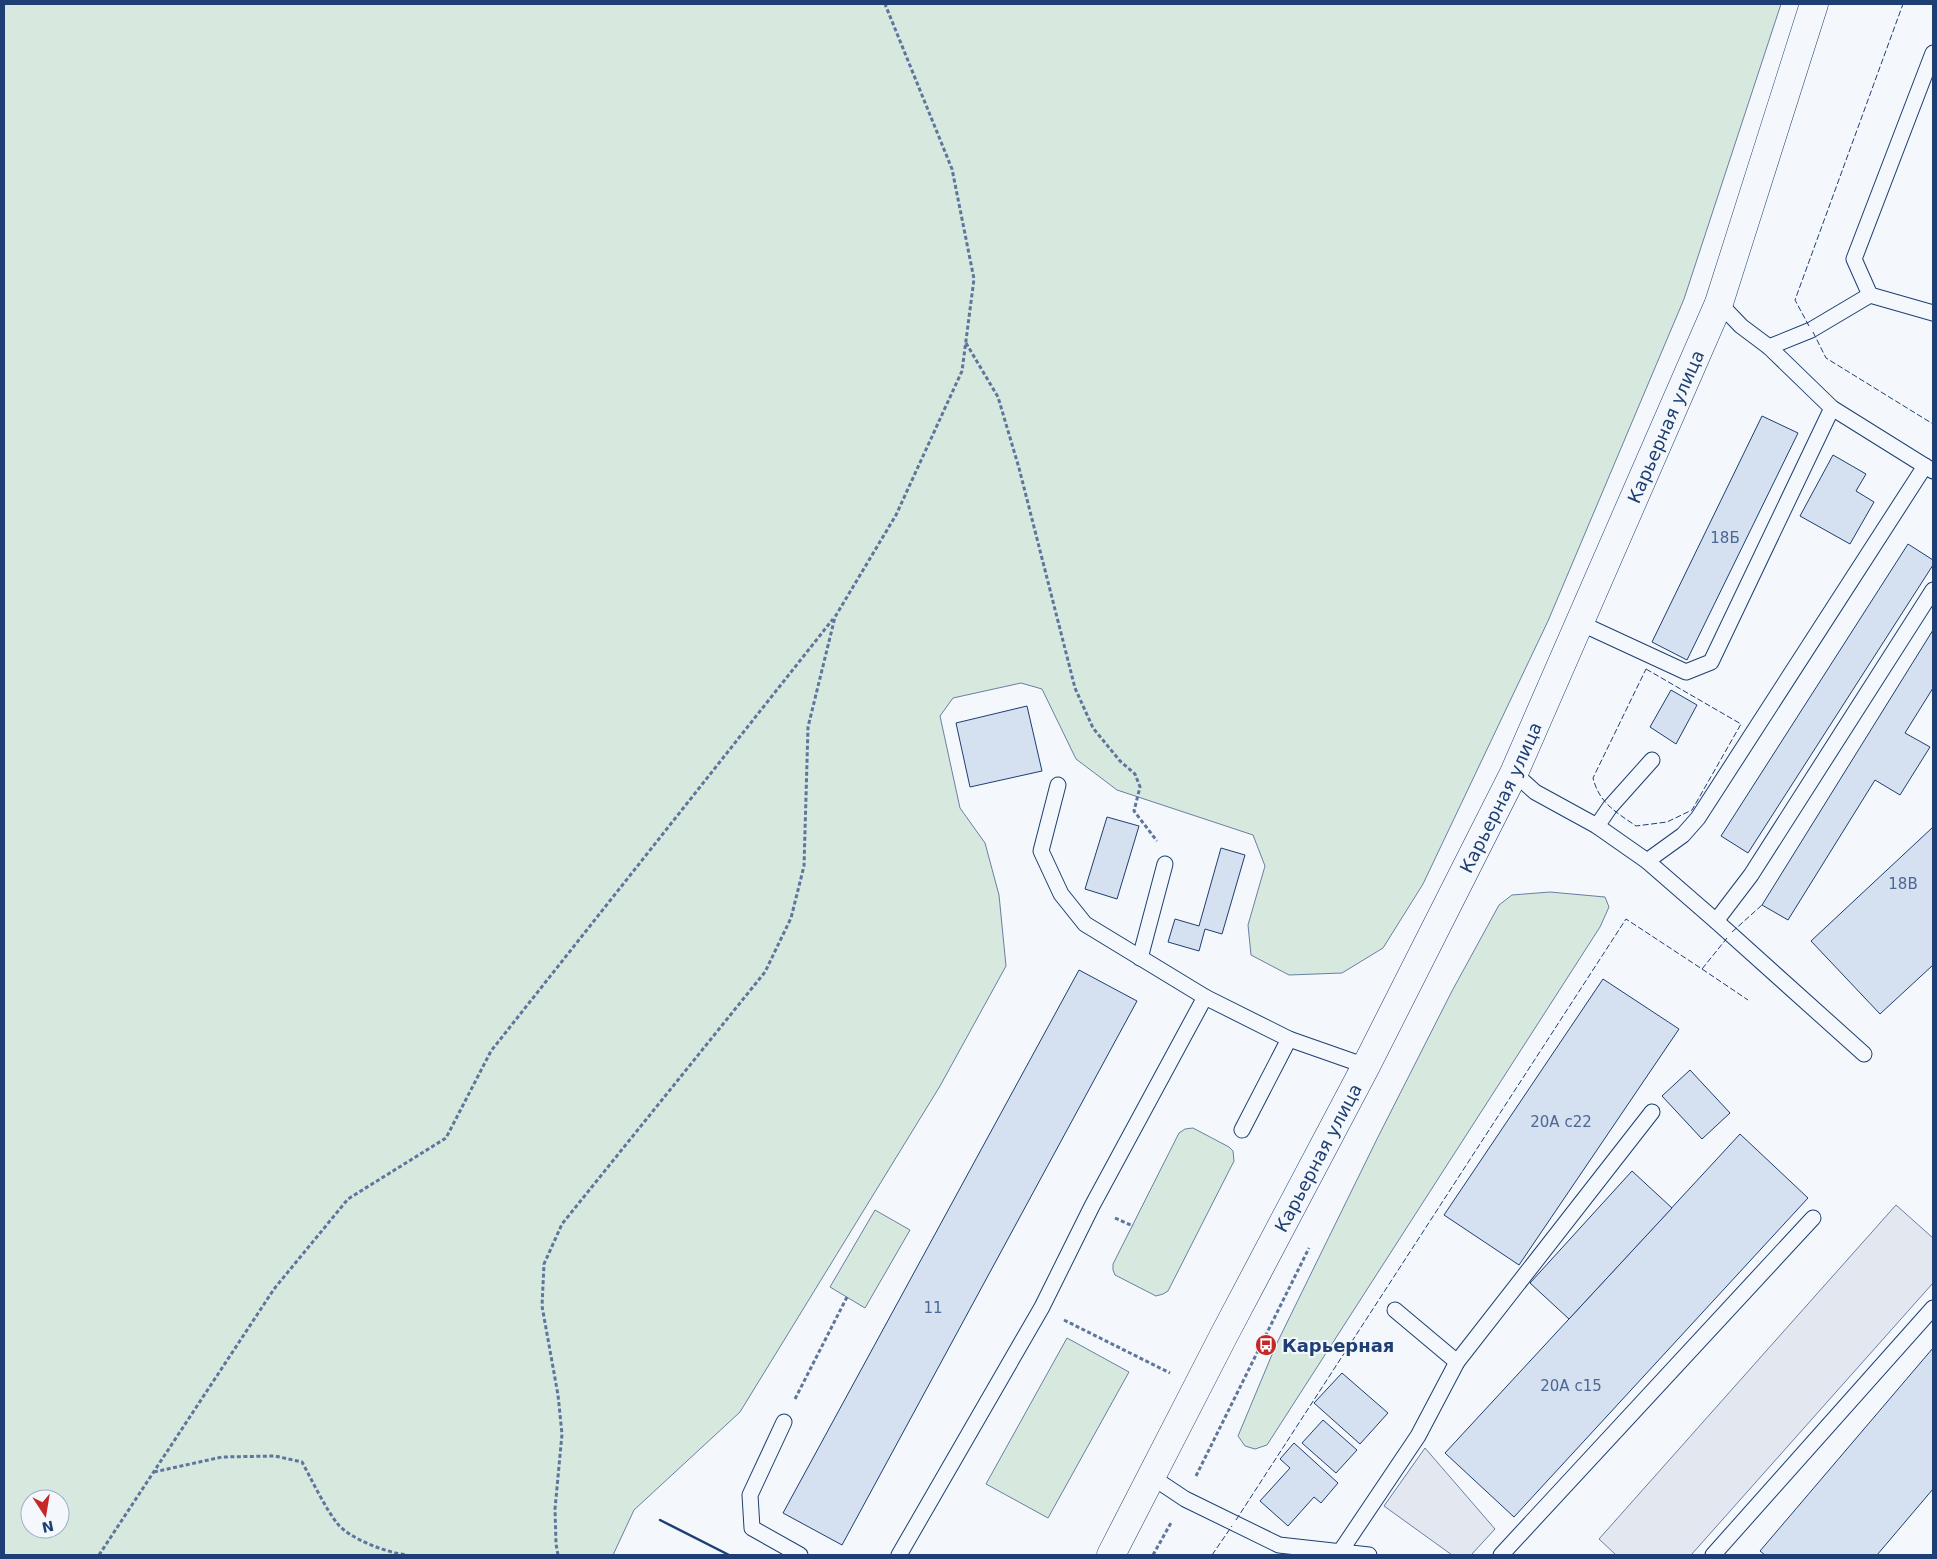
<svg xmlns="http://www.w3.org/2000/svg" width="1937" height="1559" font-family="'DejaVu Sans',sans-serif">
  <rect width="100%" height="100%" fill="#f4f7fb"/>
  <g fill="#d7e8df" stroke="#687fa3" fill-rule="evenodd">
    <path d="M4,4h1777l-97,295 -136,322 -125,263 -40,64 -41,25 -53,2 -38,-20 -3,-30 17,-59 -12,-31 -136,-45 -41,-31 -34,-70 -21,-6 -68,15 -13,18 20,92 25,35 14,52 7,71 -66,120 -200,326 -106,98 -21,45h-609zM30,1499h30v30h-30z"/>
    <polygon points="1550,892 1605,897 1609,907 1600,927 1267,1445 1255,1449 1245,1446 1238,1436 1276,1345 1377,1139 1452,991 1499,905 1512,895"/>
    <polygon points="1193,1128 1229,1147 1233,1151 1234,1161 1168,1291 1163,1294 1156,1296 1115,1275 1113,1270 1113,1264 1179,1133 1185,1129"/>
    <polygon points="875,1210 910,1230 865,1308 830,1287"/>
    <polygon points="1067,1338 1129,1372 1048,1518 986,1484"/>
  </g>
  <g fill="#e3e8f0" stroke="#687fa3">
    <polygon points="1896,1205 1933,1238 1933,1283 1691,1555 1616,1555 1599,1539"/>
    <polygon points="1425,1448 1495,1529 1471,1555 1452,1555 1384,1506"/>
  </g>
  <g fill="#d5e0f0" stroke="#1d3f73">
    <polygon points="1762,416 1798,433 1687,660 1652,642"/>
    <polygon points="1833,455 1866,474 1856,491 1874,502 1850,544 1800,516"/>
    <polygon points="1908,544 1933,560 1933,565 1748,853 1721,836"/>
    <polygon points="1933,630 1933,688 1905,733 1930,747 1900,795 1875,780 1788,920 1762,905"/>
    <polygon points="1671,690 1697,705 1676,744 1650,727"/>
    <polygon points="1027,706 1042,771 970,787 956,723"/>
    <polygon points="1107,817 1139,826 1117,899 1085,889"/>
    <polygon points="1933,827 1933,965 1880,1014 1811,941"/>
    <polygon points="1221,848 1245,855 1222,934 1205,929 1199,951 1168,942 1175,919 1199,926"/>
    <polygon points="1079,970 1137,1001 842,1545 783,1513"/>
    <polygon points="1603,979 1679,1029 1519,1265 1444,1215"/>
    <polygon points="1690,1070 1730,1113 1702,1139 1662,1096"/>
    <polygon points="1740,1134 1808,1198 1514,1517 1445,1453"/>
    <polygon points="1632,1171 1672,1208 1569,1319 1530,1283"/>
    <polygon points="1933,1348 1933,1489 1877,1555 1765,1555 1760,1551"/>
    <polygon points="1342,1373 1388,1413 1360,1444 1314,1403"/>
    <polygon points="1323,1420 1357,1450 1336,1473 1302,1443"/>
    <polygon points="1294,1443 1338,1483 1321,1503 1314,1497 1288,1526 1260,1501 1290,1468 1280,1459"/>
  </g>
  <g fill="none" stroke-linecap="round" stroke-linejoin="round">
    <g stroke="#1d3f73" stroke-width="17">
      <g id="service">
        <polyline points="1933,53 1854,259 1870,295 1933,313"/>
        <polyline points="1719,303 1741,326 1769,347 1832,408 1933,471"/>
        <polyline points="1769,347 1811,330 1870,295"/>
        <polyline points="1580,623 1686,672 1711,662 1832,408"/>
        <polyline points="1514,773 1535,792 1597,826 1647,861 1716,921 1864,1054"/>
        <polyline points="1058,785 1041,851 1061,894 1085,924 1205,997"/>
        <polyline points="1597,826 1610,807 1652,760"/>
        <polyline points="1647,861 1683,835 1698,818 1925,466"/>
        <polyline points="1716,921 1751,875 1933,590"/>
        <polyline points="1140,958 1165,864"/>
        <polyline points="1242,1130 1289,1039"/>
        <polyline points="1395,1310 1457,1362"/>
        <polyline points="784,1422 750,1495 752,1528 800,1555"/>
        <polyline points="1152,1477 1185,1499 1279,1545 1369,1555"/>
        <polyline points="899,1555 1042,1307 1092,1206 1205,997 1289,1039 1366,1066"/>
        <polyline points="1338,1555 1418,1436 1457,1362 1652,1112"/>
        <polyline points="1501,1555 1813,1218"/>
        <polyline points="1713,1555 1933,1308"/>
      </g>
    </g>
    <g stroke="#1d3f73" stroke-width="29">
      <g id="tertiary">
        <path id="s1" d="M1111,1555l113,-220 142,-269 148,-293 205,-470 95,-299"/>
      </g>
    </g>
    <g stroke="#5e769c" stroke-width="3" stroke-dasharray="4 2.5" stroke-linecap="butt">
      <polyline points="966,343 998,397 1019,468 1075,688 1093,728 1120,761 1135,774 1140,787 1134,811 1157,841"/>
      <polyline points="1115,1218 1133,1226"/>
      <polyline points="1064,1320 1170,1373"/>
      <polyline points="795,1399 847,1297"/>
      <path d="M154,1472l68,-15 53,-1 27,6c10,18 23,46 35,61 12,16 51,30 70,32"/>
      <polyline points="1196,1476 1309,1248"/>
      <polyline points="99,1555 274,1289 348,1199 446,1138 491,1051 833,619"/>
      <polyline points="558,1555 556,1544 555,1509 562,1434 558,1395 542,1306 544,1264 562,1224 765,972 791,918 804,866 808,727 835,617 896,515 962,371 974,279 952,169 885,4"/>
      <polyline points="1153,1555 1172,1521"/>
    </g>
    <use href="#service" stroke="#f4f7fb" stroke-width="15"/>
    <use href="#tertiary" stroke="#f4f7fb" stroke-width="28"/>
    <g stroke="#1d3f73" stroke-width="1" stroke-dasharray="6 2.5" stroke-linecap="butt">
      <polyline points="1809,326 1795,300 1903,4"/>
      <polyline points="1813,332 1826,358 1933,424"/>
      <path d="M1646,669l95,55 -49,86 -25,12 -31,4c-20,-14 -37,-23 -43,-48z"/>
      <polyline points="1732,932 1762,905"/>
      <polyline points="1702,969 1748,1000"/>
      <polyline points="1236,1520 1626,919 1702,969 1727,938"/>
      <polyline points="1212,1555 1232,1526"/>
    </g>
    <polyline stroke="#1d3f73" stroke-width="2.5" points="660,1520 729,1555"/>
  </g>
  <defs>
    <g id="bus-disc" transform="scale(1.125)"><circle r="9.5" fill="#c62828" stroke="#f4f7fb"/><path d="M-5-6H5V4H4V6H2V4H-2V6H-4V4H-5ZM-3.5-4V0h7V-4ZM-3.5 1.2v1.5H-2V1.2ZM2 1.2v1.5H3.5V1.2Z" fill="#fff"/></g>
  </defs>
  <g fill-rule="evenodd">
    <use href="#bus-disc" x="1266" y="1345"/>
  </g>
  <g text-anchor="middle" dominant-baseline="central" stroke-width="4" stroke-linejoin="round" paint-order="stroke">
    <g font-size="15" fill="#4b6792">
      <text x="1725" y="538">18Б</text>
      <text x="1903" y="884">18В</text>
      <text x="1561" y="1122">20А с22</text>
      <text x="933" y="1308">11</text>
      <text x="1571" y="1386">20А с15</text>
    </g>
    <g font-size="18" fill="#1d3f73" stroke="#f4f7fb">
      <text stroke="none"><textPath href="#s1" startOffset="1258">Карьерная улица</textPath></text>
      <text stroke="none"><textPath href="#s1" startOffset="852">Карьерная улица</textPath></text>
      <text stroke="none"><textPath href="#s1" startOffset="448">Карьерная улица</textPath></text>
    </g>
    <g font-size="18" font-weight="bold" fill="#1d3f73" stroke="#f4f7fb" text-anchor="start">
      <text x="1282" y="1345">Карьерная</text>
    </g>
  </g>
  <rect width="1937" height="1559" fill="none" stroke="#1d3f73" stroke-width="10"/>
  <g transform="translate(45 1514) rotate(168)"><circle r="24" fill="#f4f7fb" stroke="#9eadc5"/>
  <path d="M0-4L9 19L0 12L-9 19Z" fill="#c62828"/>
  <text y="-8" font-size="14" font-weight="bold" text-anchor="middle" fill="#1d3f73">N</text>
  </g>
</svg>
